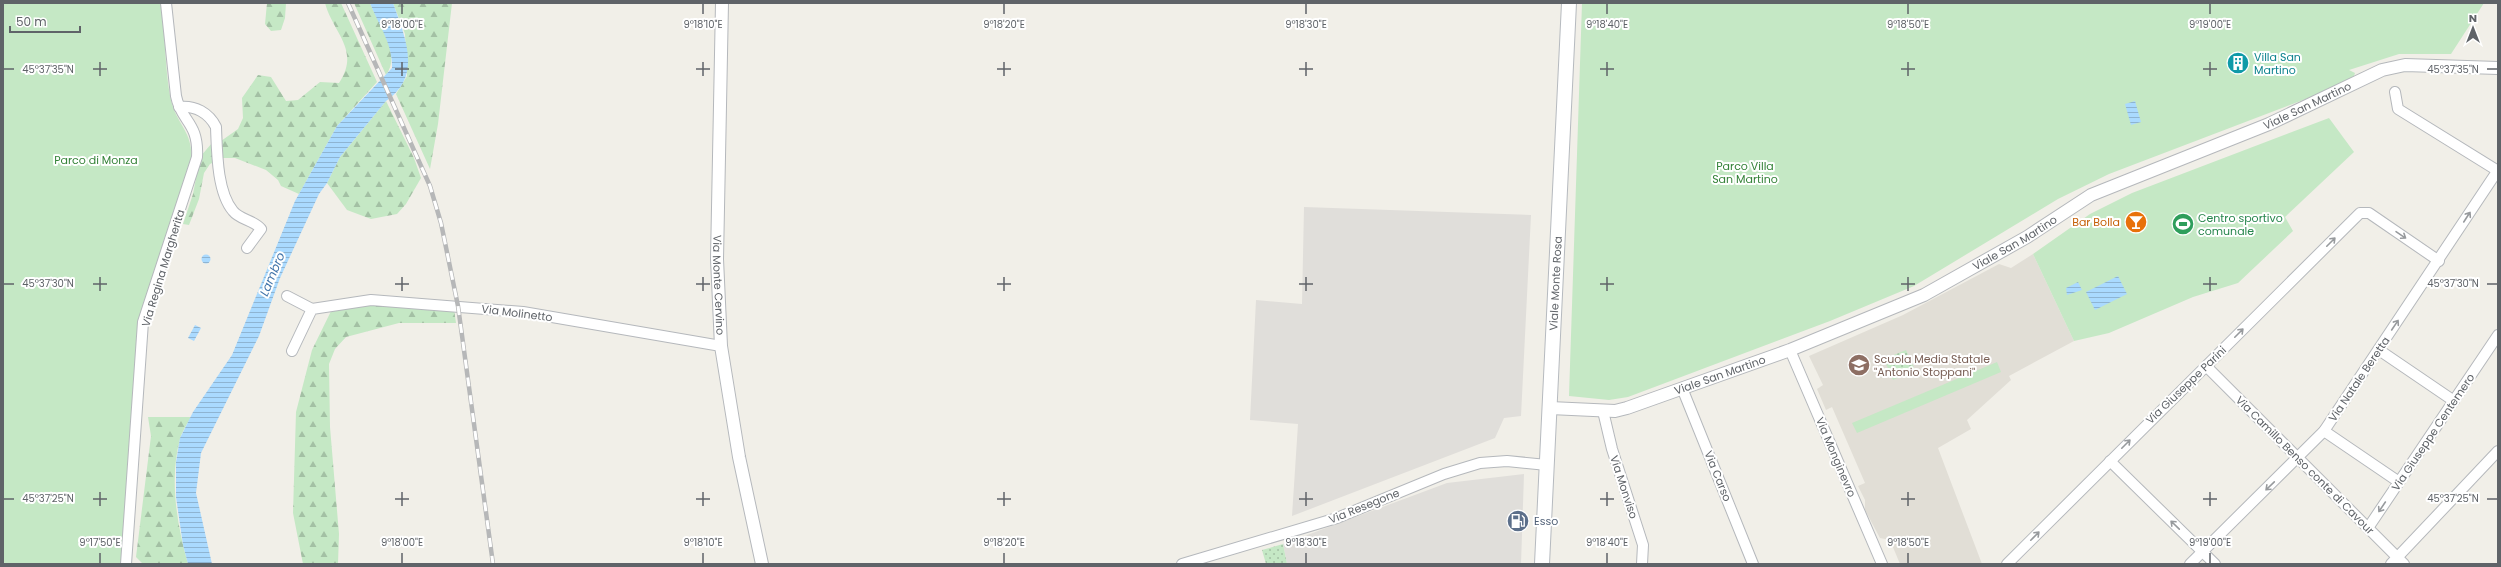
<svg xmlns="http://www.w3.org/2000/svg" width="2501" height="567" font-family="Poppins,sans-serif">
  <defs>
    <pattern id="grass-dots" width="8" height="8" patternUnits="userSpaceOnUse"><rect width="8" height="8" fill="#c5e8c5"/><path d="M2 2h.1M6 6h.1" fill="none" stroke="#a3c0a4" stroke-width="1.8" stroke-linecap="round"/></pattern>
    <pattern id="forest-firs" width="22" height="20" patternUnits="userSpaceOnUse"><rect width="22" height="20" fill="#c5e8c5"/><path d="M5 1l3.5 6h-7zM16 11l3.5 6h-7z" fill="#a3c0a4"/></pattern>
    <pattern id="water-rules" width="6" height="5" patternUnits="userSpaceOnUse"><rect width="6" height="5" fill="#aadaff"/><path d="M0 2.5h6" fill="none" stroke="#8eb4d2"/></pattern>
  </defs>
  <rect width="100%" height="100%" fill="#f1efe8"/>
  <g fill="#e0deda">
    <polygon points="1304,207 1531,215 1521,416 1504,418 1495,438 1292,516 1298,424 1250,420 1256,300 1302,304"/>
    <polygon points="1524,474 1521,564 1287,564 1283,544 1447,483"/>
  </g>
  <polygon fill="#e1ded6" points="2033,254 2074,341 2009,376 2011,380 1967,420 1971,429 1938,448 1982,564 1900,564 1890,540 1880,538 1865,510 1865,500 1858,486 1865,483 1832,407 1826,410 1817,389 1823,385 1809,356 1903,315 1999,264 2011,268"/>
  <g fill="url(#grass-dots)">
    <polygon points="1906,350 1915,370 1893,380 1884,359"/>
    <polygon points="1283,544 1287,564 1266,564 1262,550"/>
  </g>
  <g fill="url(#forest-firs)">
    <polygon points="267,3 286,3 285,18 281,30 271,31 265,24"/>
    <path d="M325,3h16l36,79 -40,44 -38,68 -18,-8 -3,-6 -12,-10 -31,-12h-12l-13,6 -6,9 -5,26 -10,26 -6,-1 10,-30 7,-37 12,-14 9,-2 17,-12 5,-11 -1,-20 16,-23 13,2 15,24 12,-1 22,-18 19,1c22,-33 -6,-50 -14,-80z"/>
    <path d="M354,3h16c8,20 32,52 16,72z"/>
    <polygon points="393,3 452,3 438,124 430,169 396,94 407,76 405,34"/>
    <polygon points="386,101 414,158 421,178 406,204 397,214 371,219 347,210 327,183 340,157"/>
    <polygon points="354,302 454,309 456,323 399,323 346,337 335,349 329,364 330,427 339,534 338,564 303,564 293,513 296,412 312,350 334,305"/>
    <path d="M148,417h43c-4,7 -9,15 -11,22 -11,40 -3,86 8,125h-45l-7,-7 15,-121z"/>
  </g>
  <g fill="#c5e8c5">
    <path d="M3,3h159c3,29 3,74 10,101 8,25 22,29 19,60l-51,157 -18,243h-119z"/>
    <polygon points="1582,3 2484,3 2451,54 2399,54 2349,70 2355,73 2354,76 2332,89 2109,174 2058,199 1914,286 1830,321 1628,397 1609,400 1569,396"/>
    <polygon points="2329,118 2354,152 2285,217 2293,231 2238,283 2193,297 2109,333 2074,341 2033,254 2090,214 2132,193"/>
    <polygon points="1997,362 2001,372 1857,433 1852,423"/>
  </g>
  <g fill="url(#water-rules)">
    <path d="M370,3h23c12,34 30,73 -7,98l-46,56 -13,26 -8,11 -39,84 -21,58 -58,117 -5,40 16,71h-24l-5,-19 -7,-48v-35l4,-24 13,-26 39,-57 63,-154 42,-75 55,-58c1,-24 -14,-44 -22,-65z"/>
    <polygon points="2135,101 2141,122 2131,125 2125,104"/>
    <circle cx="206" cy="259" r="4.5"/>
    <polygon points="2118,276 2127,294 2095,310 2086,292"/>
    <polygon points="2078,282 2082,290 2067,295 2066,288"/>
    <polygon points="195,325 201,328 194,341 188,338"/>
  </g>
  <g fill="none" stroke-linecap="round" stroke-linejoin="round">
    <g stroke="#b5b8bc" stroke-width="12">
      <g id="minor">
        <polyline points="2395,92 2398,109 2498,171"/>
        <path d="M179,107c16,-2 30,6 37,20 1,25 1,65 17,84 7,9 21,9 28,18l-14,19"/>
        <polyline points="287,296 312,309"/>
        <polyline points="1790,350 1882,564"/>
        <polyline points="2379,350 2454,401"/>
        <polyline points="292,351 312,309 371,300 523,312 721,346"/>
        <polyline points="2206,366 2404,564"/>
        <polyline points="1682,388 1753,564"/>
        <polyline points="1603,411 1612,449 1643,545 1642,564"/>
        <polyline points="2324,431 2399,482"/>
        <polyline points="2110,461 2215,564"/>
        <polyline points="2368,528 2498,335"/>
        <path d="M126,564l17,-242 54,-165c2,-35 -16,-35 -21,-61l-10,-93"/>
        <polyline points="1182,564 1337,518 1444,474 1480,463 1507,461 1547,465"/>
        <polyline points="2007,564 2360,213 2369,213 2439,261"/>
        <polyline points="2190,564 2324,431 2498,170"/>
        <polyline points="2391,564 2498,451"/>
      </g>
    </g>
    <g stroke="#b5b8bc" stroke-width="14">
      <g id="tertiary">
        <path id="s1" d="M722,3l-5,256 4,87 18,111 23,107"/>
        <path id="s2" d="M1550,408l65,3 12,-3 163,-58 134,-55 103,-58 64,-42 178,-71 113,-54 23,-5 93,3"/>
      </g>
    </g>
    <g stroke="#b6babf" stroke-width="16">
      <g id="secondary">
        <path id="s3" d="M1542,564l27,-561"/>
      </g>
    </g>
    <use href="#minor" stroke="#fff" stroke-width="10"/>
    <use href="#tertiary" stroke="#fff" stroke-width="12"/>
    <use href="#secondary" stroke="#fff" stroke-width="14"/>
    <g stroke="#b6b7b8" stroke-width="4.5">
      <polyline id="rail" points="348,3 430,186 441,223 458,306 493,564"/>
    </g>
    <use href="#rail" stroke="#fff" stroke-width="3" stroke-dasharray="9" stroke-linecap="butt"/>
  </g>
  <defs><path id="oneway-shaft" d="M-6 0H5M1.5-3L5.5 0L1.5 3" fill="none" stroke-width="1.6" stroke-linecap="round" stroke-linejoin="round"/></defs>
  <g stroke="#979a9d">
    <use href="#oneway-shaft" transform="translate(2467 217) rotate(-57)"/>
    <use href="#oneway-shaft" transform="translate(2401 235) rotate(34)"/>
    <use href="#oneway-shaft" transform="translate(2331 242) rotate(-45)"/>
    <use href="#oneway-shaft" transform="translate(2395 325) rotate(-56)"/>
    <use href="#oneway-shaft" transform="translate(2239 333) rotate(-45)"/>
    <use href="#oneway-shaft" transform="translate(2126 444) rotate(-45)"/>
    <use href="#oneway-shaft" transform="translate(2270 486) rotate(136)"/>
    <use href="#oneway-shaft" transform="translate(2382 507) rotate(124)"/>
    <use href="#oneway-shaft" transform="translate(2175 525) rotate(-136)"/>
    <use href="#oneway-shaft" transform="translate(2035 536) rotate(-45)"/>
  </g>
  <path fill="none" stroke="#5f6368" stroke-width="1.5" d="M402,4v10M703,4v10M1004,4v10M1306,4v10M1607,4v10M1908,4v10M2210,4v10M100,62v14M402,62v14M703,62v14M1004,62v14M1306,62v14M1607,62v14M1908,62v14M2210,62v14M4,69h10M93,69h14M395,69h14M696,69h14M997,69h14M1299,69h14M1600,69h14M1901,69h14M2203,69h14M2487,69h10M100,277v14M402,277v14M703,277v14M1004,277v14M1306,277v14M1607,277v14M1908,277v14M2210,277v14M4,284h10M93,284h14M395,284h14M696,284h14M997,284h14M1299,284h14M1600,284h14M1901,284h14M2203,284h14M2487,284h10M100,492v14M402,492v14M703,492v14M1004,492v14M1306,492v14M1607,492v14M1908,492v14M2210,492v14M4,499h10M93,499h14M395,499h14M696,499h14M997,499h14M1299,499h14M1600,499h14M1901,499h14M2203,499h14M2487,499h10M100,553v10M402,553v10M703,553v10M1004,553v10M1306,553v10M1607,553v10M1908,553v10M2210,553v10"/>
  <defs>
    <g id="building-disc" transform="scale(1.15)"><circle r="9.5" fill="#0f9aa8" stroke="#fff"/><path d="M-4-6H4V6H1V3H-1V6H-4ZM-2.5-4.3h1.7v1.8h-1.7ZM.8-4.3h1.7v1.8H.8ZM-2.5-1h1.7V.8h-1.7ZM.8-1h1.7V.8H.8Z" fill="#fff"/></g>
    <g id="bar-disc" transform="scale(1.15)"><circle r="9.5" fill="#e8710a" stroke="#fff"/><path d="M-6-5H6L.8 .8V4.5H3.5V6h-7V4.5H-.8V.8Z" fill="#fff"/></g>
    <g id="stadium-disc" transform="scale(1.15)"><circle r="9.5" fill="#2e9e5b" stroke="#fff"/><path d="M0-5a6.5 5 0 1 0 0 10a6.5 5 0 1 0 0-10ZM-3.5-1.8h7v3.6h-7Z" fill="#fff"/></g>
    <g id="school-disc" transform="scale(1.15)"><circle r="9.5" fill="#8d6e63" stroke="#fff"/><path d="M0-5L7-2L0 1L-7-2ZM-4 1L0 2.5L4 1V4Q0 6-4 4Z" fill="#fff"/></g>
    <g id="fuel-disc" transform="scale(1.15)"><circle r="9.5" fill="#5c6f8a" stroke="#fff"/><path d="M-5.5-6h7V0h2V4h1.3V-2.5L3-4.5l.8-.8L6-3V5H2.5V1h-1V6h-7ZM-4.2-4.7v3.2H.2V-4.7Z" fill="#fff"/></g>
  </defs>
  <g fill-rule="evenodd">
    <use href="#building-disc" x="2238" y="63"/>
    <use href="#bar-disc" x="2136" y="222"/>
    <use href="#stadium-disc" x="2183" y="224"/>
    <use href="#school-disc" x="1859" y="365"/>
    <use href="#fuel-disc" x="1518" y="521"/>
  </g>
  <g text-anchor="middle" dominant-baseline="central" stroke-width="4" stroke-linejoin="round" paint-order="stroke">
    <g font-size="11" fill="#0d838f" stroke="#fff" text-anchor="start">
      <text x="2254" y="57">Villa San<tspan x="2254" dy="13">Martino</tspan></text>
    </g>
    <g font-size="11" fill="#5f6368" stroke="#fff">
      <text stroke="none"><textPath href="#s2" startOffset="824">Viale San Martino</textPath></text>
      <text stroke="none"><textPath href="#s2" startOffset="500">Viale San Martino</textPath></text>
      <text transform="translate(163 268) rotate(-73)">Via Regina Margherita</text>
      <text stroke="none"><textPath href="#s3" startOffset="281">Viale Monte Rosa</textPath></text>
      <text stroke="none"><textPath href="#s1" startOffset="282">Via Monte Cervino</textPath></text>
      <text transform="translate(517 313) rotate(7)">Via Molinetto</text>
      <text stroke="none"><textPath href="#s2" startOffset="176">Viale San Martino</textPath></text>
      <text transform="translate(2359 379) rotate(-56)">Via Natale Beretta</text>
      <text transform="translate(2186 385) rotate(-44)">Via Giuseppe Parini</text>
      <text transform="translate(2433 432) rotate(-56)">Via Giuseppe Centemero</text>
      <text transform="translate(1836 457) rotate(67)">Via Monginevro</text>
      <text transform="translate(2305 465) rotate(45)">Via Camillo Benso conte di Cavour</text>
      <text transform="translate(1718 476) rotate(68)">Via Carso</text>
      <text transform="translate(1624 487) rotate(72)">Via Monviso</text>
      <text transform="translate(1364 506) rotate(-22)">Via Resegone</text>
    </g>
    <g font-size="11" fill="#348238" stroke="#fff">
      <text x="96" y="160">Parco di Monza</text>
      <text x="1745" y="166">Parco Villa<tspan x="1745" dy="13">San Martino</tspan></text>
    </g>
    <g font-size="11" fill="#27864d" stroke="#fff" text-anchor="start">
      <text x="2198" y="218">Centro sportivo<tspan x="2198" dy="13">comunale</tspan></text>
    </g>
    <g font-size="11" fill="#c56008" stroke="#fff" text-anchor="end">
      <text x="2120" y="222">Bar Bolla</text>
    </g>
    <g font-size="11" fill="#785e54" stroke="#fff" text-anchor="start">
      <text x="1874" y="359">Scuola Media Statale<tspan x="1874" dy="13">"Antonio Stoppani"</tspan></text>
    </g>
    <g font-size="11" fill="#4e5e75" stroke="#fff" text-anchor="start">
      <text x="1534" y="521">Esso</text>
    </g>
    <g font-size="12" font-style="italic" fill="#4174aa" stroke="#fff">
      <text transform="translate(272 274) rotate(-67)">Lambro</text>
    </g>
  </g>
  <g font-size="10" text-anchor="middle" fill="#5f6368" stroke="#fff" stroke-width="4" stroke-linejoin="round" paint-order="stroke">
    <text x="402" y="28">9°18'00"E</text>
    <text x="703" y="28">9°18'10"E</text>
    <text x="1004" y="28">9°18'20"E</text>
    <text x="1306" y="28">9°18'30"E</text>
    <text x="1607" y="28">9°18'40"E</text>
    <text x="1908" y="28">9°18'50"E</text>
    <text x="2210" y="28">9°19'00"E</text>
    <text x="48" y="73">45°37'35"N</text>
    <text x="2453" y="73">45°37'35"N</text>
    <text x="48" y="287">45°37'30"N</text>
    <text x="2453" y="287">45°37'30"N</text>
    <text x="48" y="502">45°37'25"N</text>
    <text x="2453" y="502">45°37'25"N</text>
    <text x="100" y="546">9°17'50"E</text>
    <text x="402" y="546">9°18'00"E</text>
    <text x="703" y="546">9°18'10"E</text>
    <text x="1004" y="546">9°18'20"E</text>
    <text x="1306" y="546">9°18'30"E</text>
    <text x="1607" y="546">9°18'40"E</text>
    <text x="1908" y="546">9°18'50"E</text>
    <text x="2210" y="546">9°19'00"E</text>
  </g>
  <rect width="2501" height="567" fill="none" stroke="#5f6368" stroke-width="8"/>
  <g transform="translate(2473 28)" stroke="#ffffff" stroke-width="3" paint-order="stroke">
  <path d="M0-3L7 15L0 10L-7 15Z" fill="#5f6368"/>
  <text y="-6" font-size="11" font-weight="bold" text-anchor="middle" fill="#5f6368">N</text>
  </g>
  <path d="M10 26v6h70v-6" fill="none" stroke="#5f6368" stroke-width="2"/>
  <text x="16" y="26" font-size="12" fill="#5f6368" stroke="#ffffff" stroke-width="3" paint-order="stroke">50 m</text>
</svg>
